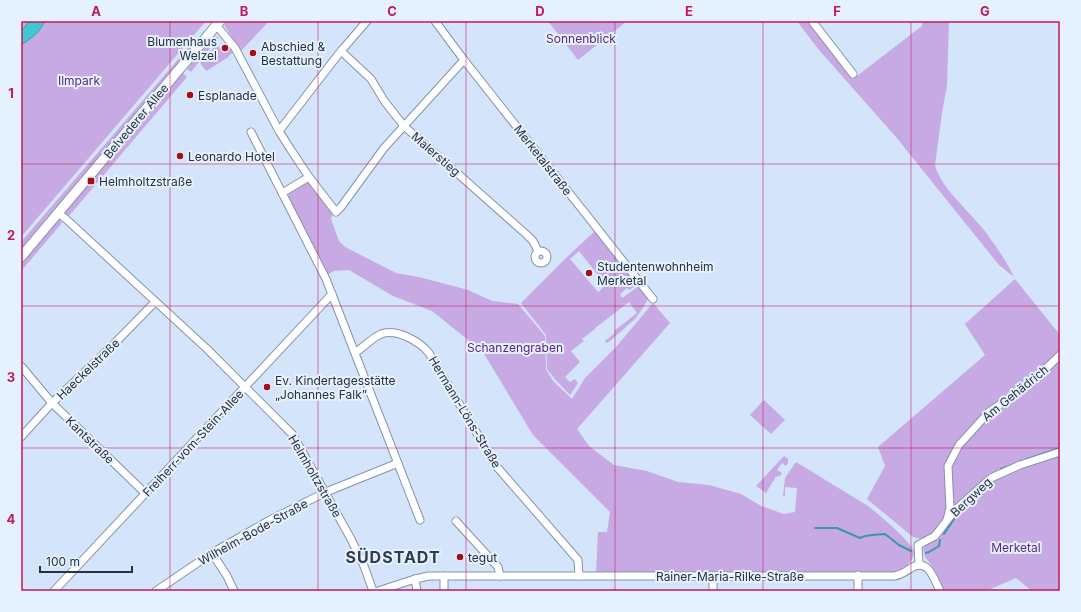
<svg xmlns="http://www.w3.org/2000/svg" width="1081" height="612" font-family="Inter,sans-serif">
  <rect width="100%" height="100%" fill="#d3e4fb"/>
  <g fill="#c7a9e3" fill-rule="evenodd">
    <polygon points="21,21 206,21 21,237"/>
    <polygon points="227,21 269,21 241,51 224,25"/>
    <polygon points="548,21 627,21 578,60"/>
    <path d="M797,21h11l45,58 69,-53v-5h27l-2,64 -5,28 -7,52c5,22 35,47 49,65 11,15 22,30 30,47l-15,-12 -103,-128 -77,-87z"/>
    <polygon points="214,37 219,37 191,72 187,69"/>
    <polygon points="195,41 196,43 21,250 21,242 193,42"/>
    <polygon points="218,43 218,46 225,53 230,48 234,51 227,58 206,71 200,63"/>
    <polygon points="183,73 187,77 68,217 64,213"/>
    <path d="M308,182h2l23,30 -2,7 8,22 6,6 51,26 23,4 49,13 24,11 26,3 27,32 1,33 7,12 19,18 13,-21 31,-31 37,-44 17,20 -93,106 12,17 25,19 33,6 31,11 31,3 32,9 20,12 23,8 11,-2 2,-24 -12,-1v9h-2l2,-18 11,-16 72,44c8,6 45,37 46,46 0,8 -9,16 -15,20l-303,1 2,-41h9l3,-20 -77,-77 -50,-83 -51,-41 -39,-15 -44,-26 -15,1 -7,4 -39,-75 1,-6z"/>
    <polygon points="59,219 62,223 21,271 21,264"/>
    <path d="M596,230l42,54 -9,6 -2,-2 -7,6 2,4 17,-12 10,12 -13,20 -26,23 -4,2 -1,-2 10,-8 -1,-2 23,-18 -8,-11 -34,26v1l-13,10 2,2 -13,10 9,11 -15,15 5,5 5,-3 3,4 -8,12 -15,-16 -8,-10 -1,-34 -25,-32 46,-46zM579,251l27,34 -8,7 -28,-33z"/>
    <polygon points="1015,279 1060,335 1060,591 1032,591 1016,578 986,591 945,591 934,569 925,557 923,549 927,544 924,540 913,537 867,499 885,466 878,447 985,355 965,324"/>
    <polygon points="764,400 785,420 771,434 750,415"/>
    <polygon points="784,456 788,459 788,463 786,466 782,463 777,470 782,473 780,476 775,477 774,481 773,481 766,493 756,486"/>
  </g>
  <path fill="#3fc7d4" stroke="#399aa6" d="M29,21h16c-6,12 -13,17 -24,24v-15l3,-2z"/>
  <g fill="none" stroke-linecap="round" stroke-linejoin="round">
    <g stroke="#399aa6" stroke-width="2">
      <polyline points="1027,459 1060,448"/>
      <polyline points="1001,469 1012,465"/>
      <path d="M815,528h22l23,10c8,-4 16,-3 25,-4l14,11 12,6"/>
      <polyline points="944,534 954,519"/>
      <polyline points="926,553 929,552 939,546 940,540"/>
    </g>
    <g stroke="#8494a9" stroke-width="9">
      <g id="minor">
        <polyline points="435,21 464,60 653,299"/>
        <polyline points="812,21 853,74"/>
        <polyline points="216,25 235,48 279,131 291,150 309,177 336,212 341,207 384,148 464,60"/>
        <polyline points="341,51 371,79 385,102 404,126 527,235 533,241 538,251"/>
        <polyline points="279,131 341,51 367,21"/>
        <polyline points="251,132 326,279 420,520"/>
        <polyline points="282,193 309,177"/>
        <polyline points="58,213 66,219 206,348 293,435 351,539 364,566 373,591"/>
        <circle cx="541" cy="257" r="6"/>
        <path d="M356,352c8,-5 16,-14 25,-18 16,-6 39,8 48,19l68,114 81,93 1,16"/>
        <polyline points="21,366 52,403 145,493"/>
        <polyline points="21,437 52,403 114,344 155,302"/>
        <polyline points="947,520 950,508 948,466 959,445 989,412 1031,383 1060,355"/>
        <polyline points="456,521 498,567 500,576"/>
        <polyline points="212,553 227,576 234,591"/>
        <polyline points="919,565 918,545 935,536 955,510 991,478 1020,465 1060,452"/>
        <polyline points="858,575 858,591"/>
        <polyline points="415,579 417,591"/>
        <polyline points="54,591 332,294"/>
        <polyline points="156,591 212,553 270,520 326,492 398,463"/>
        <path d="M378,591l37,-12 14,-3h465c7,-1 11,-4 17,-8 17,-11 23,11 29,23"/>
        <polyline points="444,591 444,576"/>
        <polyline points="713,591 713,576"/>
      </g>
    </g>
    <g stroke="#8494a9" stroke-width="11">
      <polyline id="tertiary" points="21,257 220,21"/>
    </g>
    <use href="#minor" stroke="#fff" stroke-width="7"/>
    <use href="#tertiary" stroke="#fff" stroke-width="9"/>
  </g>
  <path fill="none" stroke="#c2185b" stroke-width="1" stroke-opacity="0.55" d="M170,21v570M318,21v570M466,21v570M615,21v570M763,21v570M911,21v570M21,164h1039M21,306h1039M21,448h1039"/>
  <g fill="#a50e14" stroke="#e6f1ff" stroke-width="1.5">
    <circle cx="225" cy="48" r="4"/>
    <circle cx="253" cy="53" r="4"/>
    <circle cx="190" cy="95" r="4"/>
    <circle cx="180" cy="156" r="4"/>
    <rect x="87" y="177" width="8" height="8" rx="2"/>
    <circle cx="589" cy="273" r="4"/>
    <circle cx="267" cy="387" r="4"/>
    <circle cx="460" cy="557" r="4"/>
  </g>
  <g text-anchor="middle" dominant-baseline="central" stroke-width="4" stroke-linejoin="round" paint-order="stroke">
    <g font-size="12" fill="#5b267e" stroke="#e6f1ff">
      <text x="581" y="38">Sonnenblick</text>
      <text x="79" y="80">Ilmpark</text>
      <text x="515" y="347">Schanzengraben</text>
      <text x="1016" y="547">Merketal</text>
    </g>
    <g font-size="12" fill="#2a313a" stroke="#e6f1ff" text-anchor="start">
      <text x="217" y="41" text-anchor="end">Blumenhaus<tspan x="217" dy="14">Welzel</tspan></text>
      <text x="261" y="46">Abschied &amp;<tspan x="261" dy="14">Bestattung</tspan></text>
      <text x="198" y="95">Esplanade</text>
      <text x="188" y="156">Leonardo Hotel</text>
      <text x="99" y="181">Helmholtzstraße</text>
      <text x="597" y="266">Studentenwohnheim<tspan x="597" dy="14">Merketal</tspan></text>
      <text x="275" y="380">Ev. Kindertagesstätte<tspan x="275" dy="14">„Johannes Falk”</tspan></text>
      <text x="468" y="557">tegut</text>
    </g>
    <g font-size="12" fill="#2a313a" stroke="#e6f1ff">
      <text transform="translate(136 121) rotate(-50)">Belvederer Allee</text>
      <text transform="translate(436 154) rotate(41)">Malerstieg</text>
      <text transform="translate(543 160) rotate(52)">Merketalstraße</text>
      <text transform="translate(88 369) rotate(-44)">Haeckelstraße</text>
      <text transform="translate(1015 393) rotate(-39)">Am Gehädrich</text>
      <text transform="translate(465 412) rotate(59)">Hermann-Löns-Straße</text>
      <text transform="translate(90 440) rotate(44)">Kantstraße</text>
      <text transform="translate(193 443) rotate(-47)">Freiherr-vom-Stein-Allee</text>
      <text transform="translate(315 476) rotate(60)">Helmholtzstraße</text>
      <text transform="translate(971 497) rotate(-43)">Bergweg</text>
      <text transform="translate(253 532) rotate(-29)">Wilhelm-Bode-Straße</text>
      <text x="730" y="576">Rainer-Maria-Rilke-Straße</text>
    </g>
    <g font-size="16" font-weight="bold" letter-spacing="1" fill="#2e3c4e" stroke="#e6f1ff">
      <text x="393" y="557">SÜDSTADT</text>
    </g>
  </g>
  <rect width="1081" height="612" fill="none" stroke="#e6f1ff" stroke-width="44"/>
  <path d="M40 566v6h92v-6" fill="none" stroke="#2a313a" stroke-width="2"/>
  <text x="46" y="566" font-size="12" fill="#2a313a" stroke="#e6f1ff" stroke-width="3" paint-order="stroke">100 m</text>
  <rect x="22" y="22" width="1037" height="568" fill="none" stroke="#c2185b" stroke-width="1.5"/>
  <g font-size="13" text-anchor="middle" font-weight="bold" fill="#c2185b">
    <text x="96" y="16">A</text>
    <text x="244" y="16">B</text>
    <text x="392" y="16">C</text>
    <text x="540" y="16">D</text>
    <text x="689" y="16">E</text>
    <text x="837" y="16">F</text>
    <text x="985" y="16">G</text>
    <text x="11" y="98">1</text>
    <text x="11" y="240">2</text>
    <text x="11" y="382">3</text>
    <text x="11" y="524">4</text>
  </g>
</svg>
